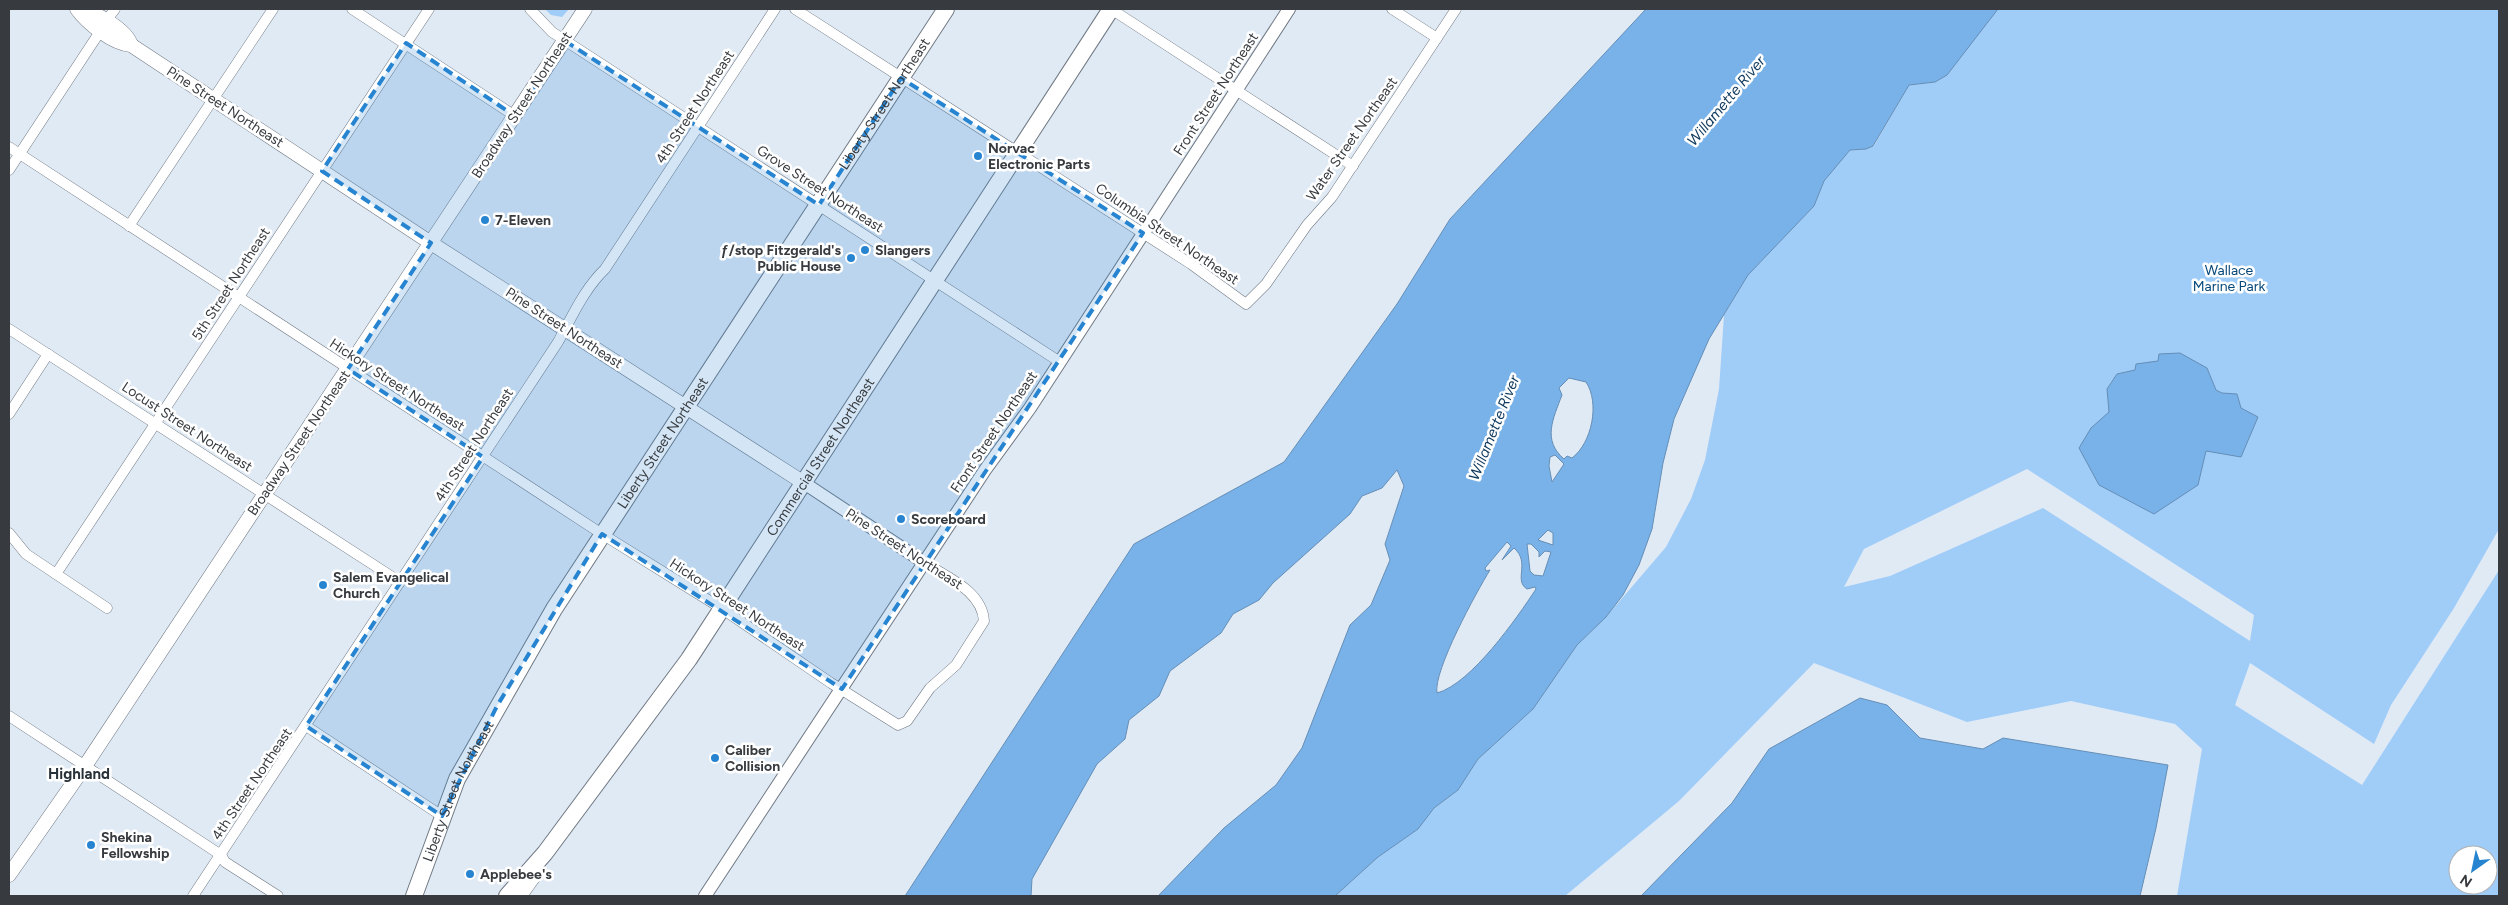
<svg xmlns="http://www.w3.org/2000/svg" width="2508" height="905" font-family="Figtree,sans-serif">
  <rect width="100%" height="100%" fill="#e0eaf5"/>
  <g fill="#a0ccf8" fill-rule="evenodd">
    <polygon points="545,9 569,9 562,17 551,15"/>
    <path d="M1998,9h501v520l-45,79 -63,97 -17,39 -124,-81 -15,42 127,80 137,-215v326h-322l25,-147 -27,-25 -104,-23 -104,21 -153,-59 -135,138 -114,95h-230l43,-39 40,-28 16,-21 24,-18 20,-31 55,-50 44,-64 29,-28 60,-70 25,-48 14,-39 14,-71 5,-74 24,-40 66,-69 10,-25 26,-31 16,-1 8,-3 35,-61 25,-3zM2027,469l227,146 -4,26 -207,-133 -153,68 -46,11 20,-38zM2458,855h30v30h-30z"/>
  </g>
  <g fill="#79b2e9" stroke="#658eb6" fill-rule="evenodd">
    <path d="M1646,9h352l-51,66 -12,7 -26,3 -36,61 -7,3 -16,1 -26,31 -10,25 -66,69 -39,64 -35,80 -11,44 -11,66 -13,36 -16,30 -17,22 -29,28 -44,64 -55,50 -20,31 -24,18 -16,21 -40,28 -43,39h-177l66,-68 52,-43 26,-37 48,-123 21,-20 19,-45 -5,-16 19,-58 -7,-16 -15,18 -20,8 -12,18 -77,69 -14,17 -26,14 -12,19 -51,38 -11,25 -30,24 -4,19 -28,25 -65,115 -1,17h-126l229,-352 150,-82 113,-158 53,-85zM1569,378l17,4c14,21 6,61 -14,76l-5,-2 -3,3c-22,-19 -11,-40 -2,-64l-3,-7zM1555,455l9,9 -12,18 -3,-16 1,-9zM1548,530l5,3v12l-15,-5zM1507,542l4,4 -9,14 12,-12c17,15 -1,32 13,41l8,-2 1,2c-19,29 -65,95 -99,104 -4,-22 40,-102 53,-123l-4,1 -1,-3zM1527,544h4l8,8v5l6,-6 6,1 -8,24 -9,-1 -4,-4z"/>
    <polygon points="2180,353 2207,368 2216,390 2222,393 2237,394 2241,408 2258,417 2241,457 2206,451 2198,485 2154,514 2099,485 2079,448 2091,428 2109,412 2107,389 2117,374 2135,370 2136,364 2158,361 2159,354"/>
    <polygon points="1860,698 1887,705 1920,738 1983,749 2003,738 2168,765 2156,828 2140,896 1641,896 1732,803 1769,749"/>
  </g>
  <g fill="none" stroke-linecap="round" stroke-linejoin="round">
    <g stroke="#707983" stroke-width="11">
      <g id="minor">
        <polyline points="352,9 515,116"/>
        <polyline points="530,9 552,32 1060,362"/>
        <polyline points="795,9 1191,264 1246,304 1266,284 1307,225 1332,197 1456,9"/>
        <polyline points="1111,9 1353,166"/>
        <polyline points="1392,9 1437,38"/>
        <polyline points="106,21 115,9"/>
        <path d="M9,147l593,387 119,74 110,75 67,42 9,-4 23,-33 26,-23 28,-44c-2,-30 -36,-43 -59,-58"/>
        <polyline points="9,170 101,30"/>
        <polyline points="129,226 273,9"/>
        <polyline points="9,329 400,582"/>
        <polyline points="9,414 48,354"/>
        <polyline points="9,533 26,554 107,608"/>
        <polyline points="56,574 429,9"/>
        <polyline points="9,716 221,855 225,862 278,896"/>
        <polyline points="306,726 442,816"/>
        <path d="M193,896l365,-554c14,-25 26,-53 47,-73l170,-260"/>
      </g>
    </g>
    <g stroke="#707983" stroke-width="14">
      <g id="tertiary">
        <polyline points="804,483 925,563"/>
        <polyline points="705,896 985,470 1030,408 1289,9"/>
      </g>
    </g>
    <g stroke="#707983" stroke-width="15">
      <g id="secondary">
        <path d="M77,9c10,14 36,35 54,36l300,198 373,240"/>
        <path d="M78,9c15,1 49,21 53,36"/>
        <polyline points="9,875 85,766 585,9"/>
      </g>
    </g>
    <g stroke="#707983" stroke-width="16">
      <polyline id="primary" points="519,896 537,871"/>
    </g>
    <g stroke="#707983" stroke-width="18">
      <g id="trunk">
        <path id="s1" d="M414,896l43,-117 97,-170 392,-600"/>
        <path id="s2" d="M507,896l38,-43 144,-194 422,-650"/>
      </g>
    </g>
    <use href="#minor" stroke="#fff" stroke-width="10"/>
    <use href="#tertiary" stroke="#fff" stroke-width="12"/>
    <use href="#secondary" stroke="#fff" stroke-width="14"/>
    <use href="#primary" stroke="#fff" stroke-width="15"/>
    <use href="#trunk" stroke="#fff" stroke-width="16"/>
  </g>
  <path fill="#2684d0" fill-opacity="0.2" stroke="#2684d0" stroke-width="4" stroke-dasharray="10 6" stroke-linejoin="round" d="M565,41l254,164 82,-127 242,155 -301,456 -240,-155 -105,172 -55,110 -136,-90 177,-269 -135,-88 83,-126 -109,-72 84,-128 109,73z"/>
  <g fill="#2684d0" stroke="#fff" stroke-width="2">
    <circle cx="978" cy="156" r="5"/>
    <circle cx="485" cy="220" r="5"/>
    <circle cx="865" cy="250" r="5"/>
    <circle cx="851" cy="258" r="5"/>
    <circle cx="901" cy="519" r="5"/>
    <circle cx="323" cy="585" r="5"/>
    <circle cx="715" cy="758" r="5"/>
    <circle cx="91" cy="845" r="5"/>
    <circle cx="470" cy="874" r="5"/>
  </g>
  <g text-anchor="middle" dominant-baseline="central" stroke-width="5" stroke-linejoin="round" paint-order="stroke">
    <g font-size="14" fill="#373b3f" stroke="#fff">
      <text transform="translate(1216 94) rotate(-57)">Front Street Northeast</text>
      <text stroke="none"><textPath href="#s1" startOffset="924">Liberty Street Northeast</textPath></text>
      <text transform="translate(522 105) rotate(-57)">Broadway Street Northeast</text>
      <text transform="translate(225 107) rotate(33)">Pine Street Northeast</text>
      <text transform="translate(695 107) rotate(-57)">4th Street Northeast</text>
      <text transform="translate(1352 139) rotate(-55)">Water Street Northeast</text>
      <text transform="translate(820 189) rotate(33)">Grove Street Northeast</text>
      <text transform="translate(1167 234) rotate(34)">Columbia Street Northeast</text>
      <text transform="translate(231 284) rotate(-57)">5th Street Northeast</text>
      <text transform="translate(564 328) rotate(33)">Pine Street Northeast</text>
      <text transform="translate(397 385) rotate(33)">Hickory Street Northeast</text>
      <text transform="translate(187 427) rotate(33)">Locust Street Northeast</text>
      <text transform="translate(994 432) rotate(-56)">Front Street Northeast</text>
      <text transform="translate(299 443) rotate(-56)">Broadway Street Northeast</text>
      <text stroke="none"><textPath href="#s1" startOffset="519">Liberty Street Northeast</textPath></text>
      <text transform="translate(474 445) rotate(-57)">4th Street Northeast</text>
      <text stroke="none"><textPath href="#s2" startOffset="540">Commercial Street Northeast</textPath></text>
      <text transform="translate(904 549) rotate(33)">Pine Street Northeast</text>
      <text transform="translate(737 605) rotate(33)">Hickory Street Northeast</text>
      <text transform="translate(252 784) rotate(-56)">4th Street Northeast</text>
      <text stroke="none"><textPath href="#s1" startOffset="114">Liberty Street Northeast</textPath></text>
    </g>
    <g font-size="14" font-weight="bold" fill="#373b3f" stroke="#fff" text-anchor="start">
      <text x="988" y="148">Norvac<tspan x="988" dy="16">Electronic Parts</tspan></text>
      <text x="495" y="220">7-Eleven</text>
      <text x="841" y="250" text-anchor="end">ƒ/stop Fitzgerald's<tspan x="841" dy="16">Public House</tspan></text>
      <text x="875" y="250">Slangers</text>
      <text x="911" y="519">Scoreboard</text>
      <text x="333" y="577">Salem Evangelical<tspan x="333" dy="16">Church</tspan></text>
      <text x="725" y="750">Caliber<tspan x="725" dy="16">Collision</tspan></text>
      <text x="101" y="837">Shekina<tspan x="101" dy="16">Fellowship</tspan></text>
      <text x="480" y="874">Applebee's</text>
    </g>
    <g font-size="14" fill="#05487a" stroke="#fff">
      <text x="2229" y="270">Wallace<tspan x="2229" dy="16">Marine Park</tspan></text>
    </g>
    <g font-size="15" font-style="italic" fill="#103a5e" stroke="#fff">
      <text transform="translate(1726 101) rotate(-50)">Willamette River</text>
      <text transform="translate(1494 428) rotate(-68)">Willamette River</text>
    </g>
    <g font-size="15" font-weight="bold" fill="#283038" stroke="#fff">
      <text x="79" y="774">Highland</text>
    </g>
  </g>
  <rect width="2508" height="905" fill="none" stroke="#373b3f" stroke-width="20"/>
  <g transform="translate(2473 870) rotate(213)"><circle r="24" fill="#ffffff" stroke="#afb1b2"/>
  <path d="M0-4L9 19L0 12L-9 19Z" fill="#2684d0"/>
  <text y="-8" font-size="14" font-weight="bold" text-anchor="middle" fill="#373b3f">N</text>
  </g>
</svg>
